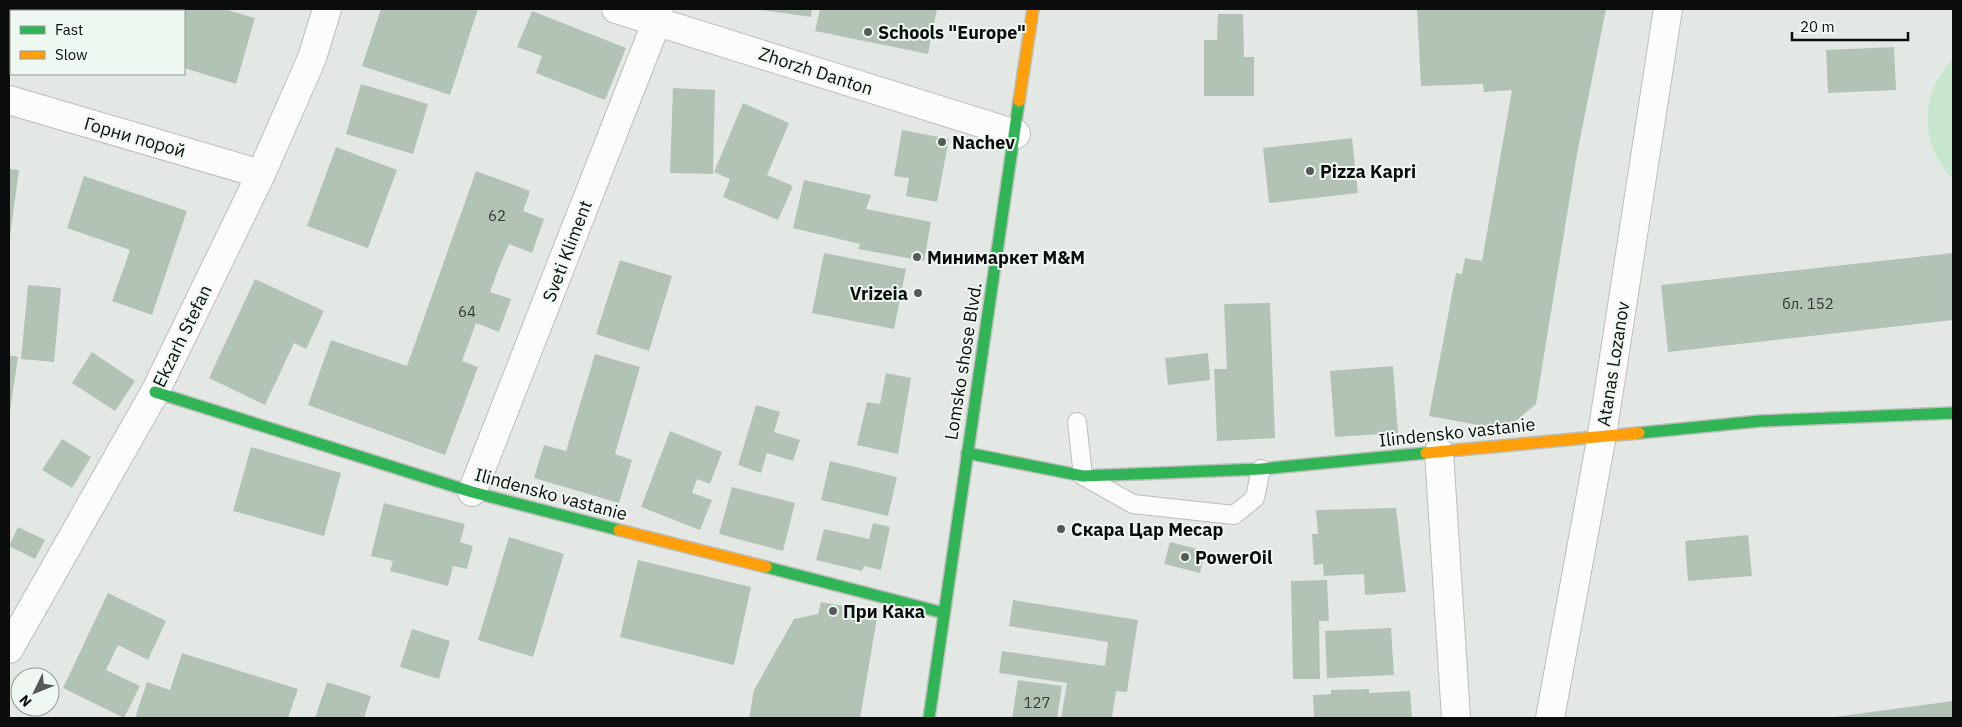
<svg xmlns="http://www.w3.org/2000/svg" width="1962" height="727" font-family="'IBM Plex Sans',sans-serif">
  <rect width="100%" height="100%" fill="#e4e8e4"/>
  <path fill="#c6e7cd" d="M1953,59v120c-35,-35 -33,-86 0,-120z"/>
  <g fill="#b2c3b6">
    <polygon points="25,9 224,9 255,18 236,84 184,68 184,11 25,11"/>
    <polygon points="381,9 478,9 450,95 362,66"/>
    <polygon points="754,9 812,9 811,17"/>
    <polygon points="820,9 937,9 928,54 815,31"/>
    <polygon points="1417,9 1606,9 1577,154 1536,404 1505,430 1429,416 1456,273 1462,274 1465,258 1482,261 1512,90 1484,92 1483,84 1421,86"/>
    <polygon points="532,11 626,48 605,100 536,73 542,56 517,47"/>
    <polygon points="1218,14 1243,14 1244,57 1254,57 1254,96 1204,96 1204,40 1217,40"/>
    <polygon points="1894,47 1896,90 1828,93 1826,50"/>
    <polygon points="361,84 428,104 413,154 346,134"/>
    <polygon points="673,88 715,90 713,174 670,173"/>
    <polygon points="743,103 789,123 767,175 793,186 778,220 723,197 730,179 714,172"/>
    <polygon points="902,130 949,139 937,202 906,196 909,178 894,176"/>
    <polygon points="1352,138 1358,193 1269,203 1263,148"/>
    <polygon points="336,147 397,170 368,248 307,226"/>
    <polygon points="9,169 19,170 10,236 9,236"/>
    <polygon points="476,171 530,191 523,211 544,219 532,253 509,244 500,265 490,292 511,299 499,332 476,323 462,361 478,367 445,455 308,405 331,340 407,366"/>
    <polygon points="84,176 187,211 152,315 112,301 130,250 67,228"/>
    <polygon points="804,180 871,195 866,209 931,222 924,261 858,249 860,244 793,228"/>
    <polygon points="824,253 906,269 894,329 812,313"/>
    <polygon points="1953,253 1953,320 1668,352 1661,285"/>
    <polygon points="620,260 672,276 649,351 596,334"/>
    <polygon points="255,279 324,311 306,349 294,343 265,405 209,378"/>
    <polygon points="28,285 61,288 54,362 21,359"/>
    <polygon points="1270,303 1275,438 1217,441 1214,369 1227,369 1224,304"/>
    <polygon points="92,352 135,381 115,411 72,383"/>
    <polygon points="1208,353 1210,380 1168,385 1165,358"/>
    <polygon points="595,354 640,367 615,454 632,460 619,503 534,478 544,445 566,451"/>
    <polygon points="9,355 18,357 10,411 9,411"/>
    <polygon points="1393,366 1398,433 1335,437 1330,371"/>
    <polygon points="886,373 911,378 898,454 857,445 867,402 880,404"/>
    <polygon points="756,405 780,412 774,432 800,440 793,461 767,453 761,473 738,465"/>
    <polygon points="670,431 722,452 710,484 697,479 692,493 712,500 700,530 641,507"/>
    <polygon points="62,439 91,457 72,488 42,470"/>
    <polygon points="251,447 341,473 324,536 233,511"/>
    <polygon points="830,461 897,477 888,516 821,500"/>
    <polygon points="732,487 795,503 783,551 719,534"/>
    <polygon points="384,503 465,524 460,542 473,546 467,569 453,566 448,586 390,571 393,561 371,556"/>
    <polygon points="1396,508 1406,592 1365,595 1364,574 1324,576 1323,564 1314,565 1312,534 1318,534 1316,510"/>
    <polygon points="873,523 890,527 881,570 864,566 862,571 816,560 824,529 869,539"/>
    <polygon points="18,527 45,540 35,559 9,546"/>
    <polygon points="1748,535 1752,576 1688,581 1685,541"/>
    <polygon points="509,537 564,554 533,657 478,640"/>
    <polygon points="1170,542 1205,551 1200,573 1164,564"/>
    <polygon points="638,560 751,587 734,665 620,637"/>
    <polygon points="1327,580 1329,621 1319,621 1320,679 1293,679 1291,581"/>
    <polygon points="108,593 166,621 148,660 118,645 106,670 140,686 124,718 63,688"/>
    <polygon points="1013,600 1138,620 1127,692 1116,691 1112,718 1061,718 1067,683 999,673 1002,651 1105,666 1108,642 1009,626"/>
    <polygon points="821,602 878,612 860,718 749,718 754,690 794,619 818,614"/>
    <polygon points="1391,628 1394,675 1327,678 1325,631"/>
    <polygon points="412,629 450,641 439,679 400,667"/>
    <polygon points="182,653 298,689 288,718 135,718 147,682 170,690"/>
    <polygon points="1018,680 1062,686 1057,718 1012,718"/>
    <polygon points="327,682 371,696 364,718 315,718"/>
    <polygon points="1369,689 1369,693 1410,691 1412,718 1314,718 1313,695 1331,694 1331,690"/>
    <polygon points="1953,701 1953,718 1834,718 1834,717"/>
  </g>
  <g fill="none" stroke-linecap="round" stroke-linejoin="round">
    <g stroke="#bbbebb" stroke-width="20">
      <polyline id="lane" points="1077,422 1083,476 1133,504 1234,515 1255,498 1261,469"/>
    </g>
    <g stroke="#bbbebb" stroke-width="30">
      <g id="street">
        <polyline points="616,9 1016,134"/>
        <polyline points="9,100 261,174"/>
        <polyline points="1439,452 1456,718"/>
        <polyline points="472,492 657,21 659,9"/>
        <polyline points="9,649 155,392 261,174 312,58 327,9"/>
        <polyline points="1550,718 1602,435 1668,9"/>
      </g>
    </g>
    <g stroke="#bbbebb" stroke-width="14">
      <g id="fast">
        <polyline points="155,392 472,492 619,530"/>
        <polyline points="1639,433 1760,421 1953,413"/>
        <polyline points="967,453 1083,476 1261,469 1426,453"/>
        <polyline points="766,567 944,613"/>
        <polyline points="929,718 1019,101"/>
      </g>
    </g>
    <g stroke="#bbbebb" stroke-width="14">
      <g id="slow">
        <polyline points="1019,101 1033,9"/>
        <polyline points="1426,453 1639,433"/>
        <polyline points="619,530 766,567"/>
      </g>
    </g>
    <use href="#lane" stroke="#fbfcfb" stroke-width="18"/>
    <use href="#street" stroke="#fbfcfb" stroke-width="28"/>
    <use href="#fast" stroke="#30b455" stroke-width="11"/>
    <use href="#slow" stroke="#ff9f0a" stroke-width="11"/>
  </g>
  <g fill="#565a57" stroke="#eff7f1" stroke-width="2">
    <circle cx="868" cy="32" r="5"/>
    <circle cx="942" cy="142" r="5"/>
    <circle cx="1310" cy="171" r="5"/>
    <circle cx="917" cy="257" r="5"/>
    <circle cx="918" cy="293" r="5"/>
    <circle cx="1061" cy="529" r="5"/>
    <circle cx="1185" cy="557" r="5"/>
    <circle cx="833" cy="611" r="5"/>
  </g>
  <g text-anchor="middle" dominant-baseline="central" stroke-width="4" stroke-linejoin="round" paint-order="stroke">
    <g font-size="15" fill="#343a36">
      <text x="497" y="215">62</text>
      <text x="1808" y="303">бл. 152</text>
      <text x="467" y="311">64</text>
      <text x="1037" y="702">127</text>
    </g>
    <g font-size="18" font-weight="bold" fill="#0a0d0b" stroke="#eff7f1" text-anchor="start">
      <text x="878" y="32">Schools "Europe"</text>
      <text x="952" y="142">Nachev</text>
      <text x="1320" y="171">Pizza Kapri</text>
      <text x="927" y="257">Минимаркет М&amp;М</text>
      <text x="908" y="293" text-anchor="end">Vrizeia</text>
      <text x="1071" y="529">Скара Цар Месар</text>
      <text x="1195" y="557">PowerOil</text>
      <text x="843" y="611">При Кака</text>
    </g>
    <g font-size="18" fill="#0a0d0b" stroke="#eff7f1">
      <text transform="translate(816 71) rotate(18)">Zhorzh Danton</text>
      <text transform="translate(135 137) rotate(16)">Горни порой</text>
      <text transform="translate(567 251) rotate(-69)">Sveti Kliment</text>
      <text transform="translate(182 336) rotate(-64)">Ekzarh Stefan</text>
      <text transform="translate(963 361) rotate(-81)">Lomsko shose Blvd.</text>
      <text transform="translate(1613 364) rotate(-81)">Atanas Lozanov</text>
      <text transform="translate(1457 432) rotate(-6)">Ilindensko vastanie</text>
      <text transform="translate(551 494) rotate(15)">Ilindensko vastanie</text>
    </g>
  </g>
  <rect width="1962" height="727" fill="none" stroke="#0a0d0b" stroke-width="20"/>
  <rect x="10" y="10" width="175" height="65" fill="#eff7f1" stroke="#939995"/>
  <rect x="20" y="26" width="25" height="8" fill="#30b455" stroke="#939995"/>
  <text x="55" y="35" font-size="15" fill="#0a0d0b">Fast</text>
  <rect x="20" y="51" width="25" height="8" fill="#ff9f0a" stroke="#939995"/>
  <text x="55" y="60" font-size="15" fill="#0a0d0b">Slow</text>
  <g transform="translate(35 692) rotate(227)"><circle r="24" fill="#eff7f1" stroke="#939995"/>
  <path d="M0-4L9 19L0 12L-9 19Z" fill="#565a57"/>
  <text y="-8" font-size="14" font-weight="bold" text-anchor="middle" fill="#0a0d0b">N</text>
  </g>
  <path d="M1792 32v8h116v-8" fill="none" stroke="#0a0d0b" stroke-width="2.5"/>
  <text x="1800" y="32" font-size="15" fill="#0a0d0b" stroke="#eff7f1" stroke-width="4" paint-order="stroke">20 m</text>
</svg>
